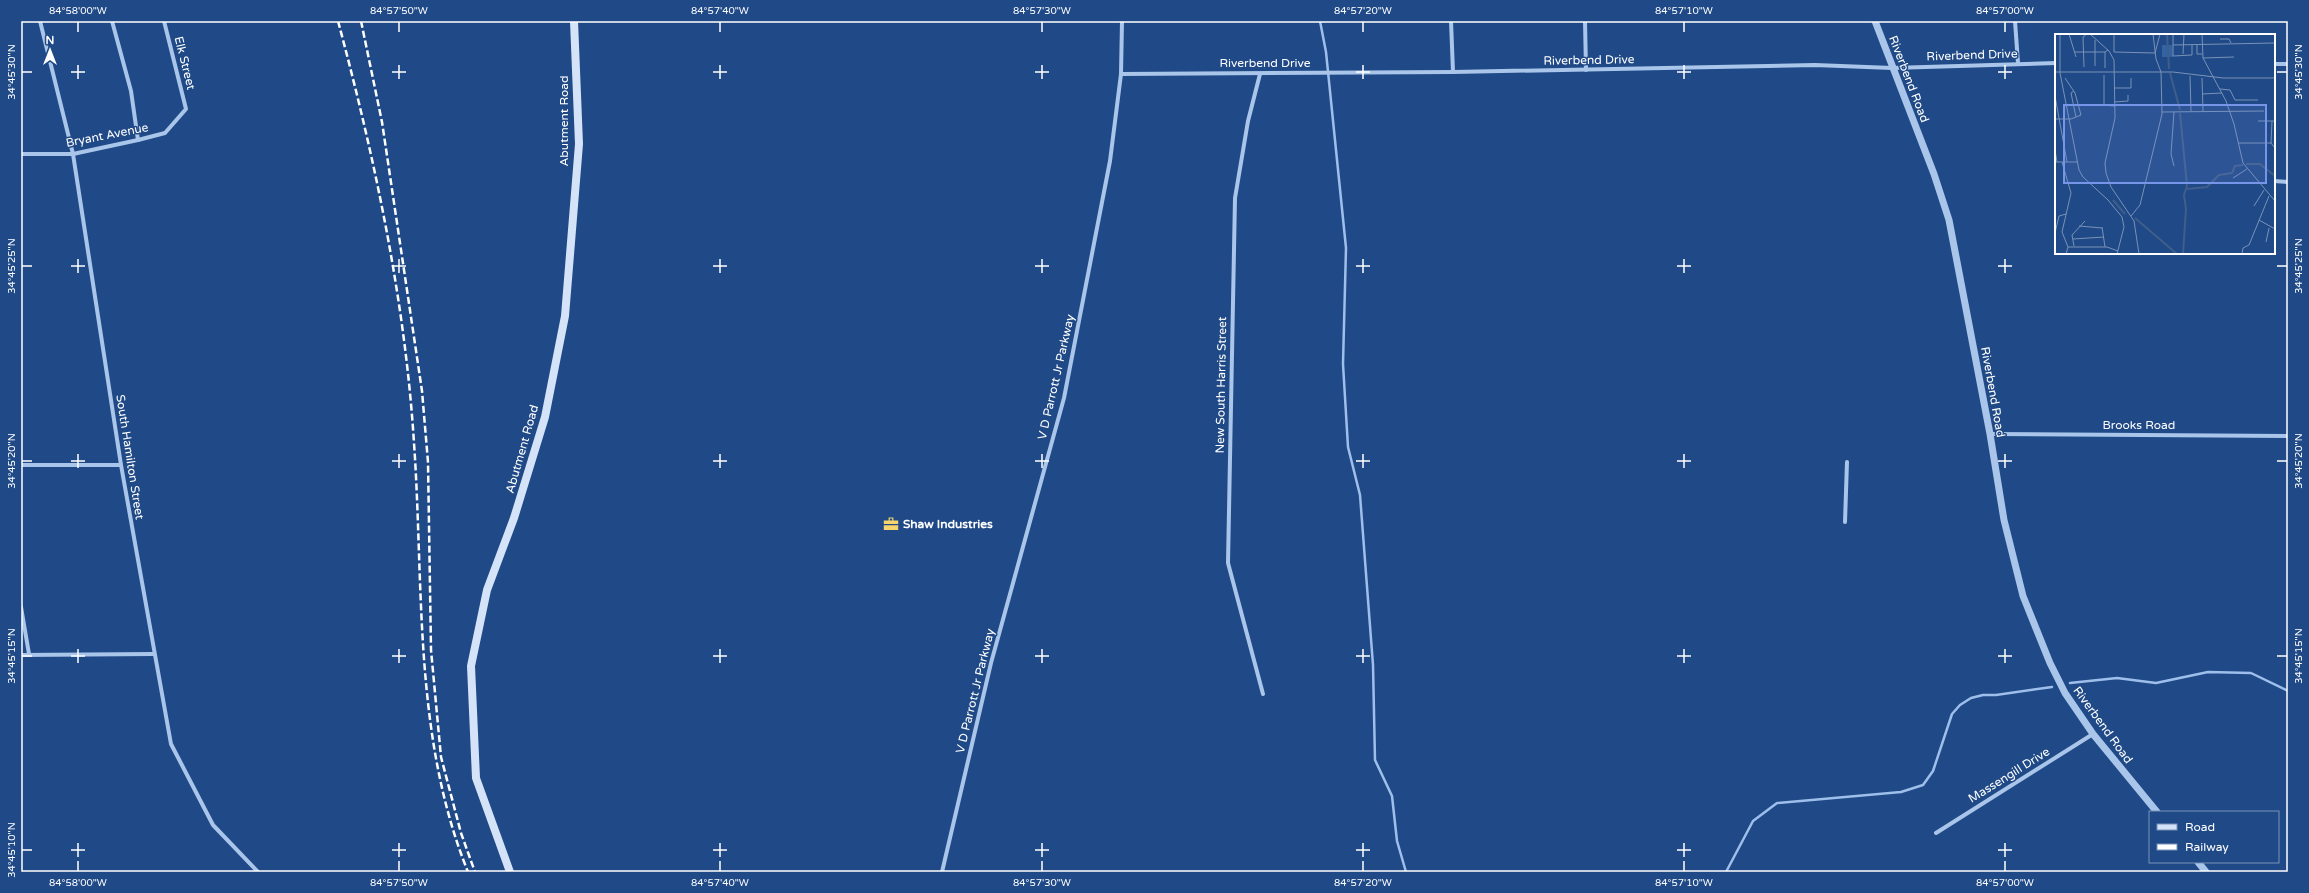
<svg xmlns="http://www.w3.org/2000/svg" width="2309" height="893" font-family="'Varela Round',sans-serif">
  <rect width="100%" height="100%" fill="#204a87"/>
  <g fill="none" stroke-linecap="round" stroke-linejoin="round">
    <g stroke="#9ebfeb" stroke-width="2.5">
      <polyline points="1320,21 1326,52 1346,248 1343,364 1348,447 1360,495 1373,665 1375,760 1392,796 1397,841 1406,872"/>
      <polyline points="2070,683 2117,678 2156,683 2208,672 2251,673 2288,691"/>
      <polyline points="1726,872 1753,821 1777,803 1901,792 1923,785 1933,771 1952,714 1960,705 1971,698 1983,695 1996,695 2052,687"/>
    </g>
    <g stroke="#aac5ea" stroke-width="4">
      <polyline points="40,21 73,154 121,465 171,744 213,825 258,872"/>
      <polyline points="112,21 131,91 138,140"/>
      <polyline points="1451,21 1453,72"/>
      <polyline points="1585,21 1586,70"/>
      <polyline points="2015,21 2018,63"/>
      <polyline points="2274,64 2288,64"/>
      <polyline points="1121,74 1453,72 1815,65 1892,68 2056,63"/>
      <polyline points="1260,74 1248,121 1235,198 1228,563 1263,694"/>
      <polyline points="21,154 73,154 138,140 165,133 186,109 164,21"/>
      <polyline points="2274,181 2288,182"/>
      <polyline points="1990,434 2288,436"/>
      <polyline points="21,465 121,465"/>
      <polyline points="1845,522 1847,462"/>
      <polyline points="21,607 29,654"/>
      <polyline points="21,655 154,654"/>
      <polyline points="1936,833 2093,734"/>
      <polyline points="942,872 991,663 1064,398 1110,161 1121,74 1122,21"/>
    </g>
    <g stroke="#aac5ea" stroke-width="7">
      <polyline points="1875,21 1934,174 1949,220 1990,434 2004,520 2023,596 2050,663 2065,693 2093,734 2157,812"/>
      <polyline points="2198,862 2206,872"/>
    </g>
    <polyline stroke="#d5e3f8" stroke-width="8" points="510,872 476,778 471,666 487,590 514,518 545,417 565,316 579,144 574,21"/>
    <g stroke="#fff" stroke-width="2.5" stroke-dasharray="7 3" stroke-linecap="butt">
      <path d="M338,21c37,138 67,280 76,422 10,144 -1,293 54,429"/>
      <polyline points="361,21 382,122 422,391 428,462 431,650 441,757 461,833 475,872"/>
    </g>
  </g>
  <path fill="none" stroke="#fff" stroke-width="1.5" d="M78,22v10M399,22v10M720,22v10M1042,22v10M1363,22v10M1684,22v10M2005,22v10M78,65v14M399,65v14M720,65v14M1042,65v14M1363,65v14M1684,65v14M2005,65v14M22,72h10M71,72h14M392,72h14M713,72h14M1035,72h14M1356,72h14M1677,72h14M1998,72h14M2277,72h10M78,259v14M399,259v14M720,259v14M1042,259v14M1363,259v14M1684,259v14M2005,259v14M22,266h10M71,266h14M392,266h14M713,266h14M1035,266h14M1356,266h14M1677,266h14M1998,266h14M2277,266h10M78,454v14M399,454v14M720,454v14M1042,454v14M1363,454v14M1684,454v14M2005,454v14M22,461h10M71,461h14M392,461h14M713,461h14M1035,461h14M1356,461h14M1677,461h14M1998,461h14M2277,461h10M78,649v14M399,649v14M720,649v14M1042,649v14M1363,649v14M1684,649v14M2005,649v14M22,656h10M71,656h14M392,656h14M713,656h14M1035,656h14M1356,656h14M1677,656h14M1998,656h14M2277,656h10M78,843v14M399,843v14M720,843v14M1042,843v14M1363,843v14M1684,843v14M2005,843v14M22,850h10M71,850h14M392,850h14M713,850h14M1035,850h14M1356,850h14M1677,850h14M1998,850h14M78,861v10M399,861v10M720,861v10M1042,861v10M1363,861v10M1684,861v10M2005,861v10"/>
  <defs>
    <g id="office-bare" transform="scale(1.2)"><path d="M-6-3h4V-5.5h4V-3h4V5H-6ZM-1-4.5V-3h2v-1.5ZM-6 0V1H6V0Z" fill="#f7d36b" stroke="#204a87" stroke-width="2.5" paint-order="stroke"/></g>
  </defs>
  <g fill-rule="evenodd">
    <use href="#office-bare" x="891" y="524"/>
  </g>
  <g text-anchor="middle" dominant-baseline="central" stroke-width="3" stroke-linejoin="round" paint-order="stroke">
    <g font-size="12" fill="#fff" stroke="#204a87">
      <text transform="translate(1972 55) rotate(-2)">Riverbend Drive</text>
      <text transform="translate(1589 60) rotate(-1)">Riverbend Drive</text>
      <text transform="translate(185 63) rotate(76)">Elk Street</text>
      <text x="1265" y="63">Riverbend Drive</text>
      <text transform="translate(1909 79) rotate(69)">Riverbend Road</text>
      <text transform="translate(564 121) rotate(-90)">Abutment Road</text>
      <text transform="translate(107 135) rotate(-11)">Bryant Avenue</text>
      <text transform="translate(1056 377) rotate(-77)">V D Parrott Jr Parkway</text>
      <text transform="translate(1221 385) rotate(-89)">New South Harris Street</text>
      <text transform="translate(1993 392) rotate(80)">Riverbend Road</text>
      <text x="2139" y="425">Brooks Road</text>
      <text transform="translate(522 449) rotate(-74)">Abutment Road</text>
      <text transform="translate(130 457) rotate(81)">South Hamilton Street</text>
      <text transform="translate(975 691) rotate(-76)">V D Parrott Jr Parkway</text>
      <text transform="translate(2103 725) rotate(54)">Riverbend Road</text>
      <text transform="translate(2009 775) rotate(-32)">Massengill Drive</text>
    </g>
    <g font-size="12" font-weight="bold" fill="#fff" stroke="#204a87" text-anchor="start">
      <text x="903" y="524">Shaw Industries</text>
    </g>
  </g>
  <g transform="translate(2055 34)">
    <rect width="220" height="220" fill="#204a87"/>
    <path d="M107,11h10l1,12h-11z" fill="#3463a4"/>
    <path fill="none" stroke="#405e8a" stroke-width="2" d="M112,0l2,35M115,39l10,37M125,79l7,73 -3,9 2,14 -3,45M191,130h14l15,12M132,155l20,-2 12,-12 13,-2 3,-7 8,-1M58,166l12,14M80,184l42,36"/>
    <path fill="none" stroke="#7992b7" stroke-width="1" d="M5,0v39l19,97 4,7 25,23 14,17 2,10 -7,27M14,0l7,23M35,0l19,17 5,9 1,58 -10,45 1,10 5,14 23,34 5,33M59,0v18M118,0v22l19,-1v-10M147,0l1,24 23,43 8,23 9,39 32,38M165,5h9l2,4M118,11l102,-2M142,11v9h5M20,18h30l3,-2M59,18l41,1 5,-19M128,20l1,-20M148,24l31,-1M40,32v-26M29,33l-1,-30 4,-3M50,34v-16M0,38h118l50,6h52M220,40v-40M49,41v30l10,1M135,42l1,35M147,44l1,33M59,54h17v-10M165,55l10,1 5,10h23M19,57l-3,2 5,24M147,60l20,-1M0,62l12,66M59,68l14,-1v-6M107,78l102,-1M119,78l-3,42 3,12M0,85h16l10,-4 -6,-22 -10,-15M203,87h17M217,87l-1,22 4,5M183,109h33M0,116l2,12M0,128h23M7,128l9,31 -9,39 6,15 -2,7M178,144l14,-9M199,172l10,-16M76,182l9,-11 22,-91 -1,-42 -5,-13 -3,-25M204,186l16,9M24,192l23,2M47,193l3,20M0,199l4,-17 7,-2M18,205l31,-2M211,208l3,-14M19,212l-2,-11 13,-14M13,213h39l11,4M187,220l1,-6 6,-3 20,-49"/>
    <path fill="#7795e8" fill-opacity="0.15" stroke="#7795e8" stroke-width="2" d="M9,71h202v78h-202z"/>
    <rect width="220" height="220" fill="none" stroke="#fff" stroke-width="2"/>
  </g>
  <rect width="2309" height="893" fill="none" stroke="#204a87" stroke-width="44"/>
  <rect x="2149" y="811" width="130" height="52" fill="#204a87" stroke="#7992b7"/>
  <rect x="2157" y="824" width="20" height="6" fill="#d5e3f8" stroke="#7992b7"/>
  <text x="2185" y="831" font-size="12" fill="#ffffff">Road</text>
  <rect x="2157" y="844" width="20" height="6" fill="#ffffff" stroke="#7992b7"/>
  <text x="2185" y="851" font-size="12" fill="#ffffff">Railway</text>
  <g transform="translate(50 50)" stroke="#204a87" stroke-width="3" paint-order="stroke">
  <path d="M0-3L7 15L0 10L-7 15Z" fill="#ffffff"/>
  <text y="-6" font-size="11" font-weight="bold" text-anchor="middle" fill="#ffffff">N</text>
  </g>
  <rect x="22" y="22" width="2265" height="849" fill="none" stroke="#fff" stroke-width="1.5"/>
  <g font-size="10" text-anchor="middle" fill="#fff">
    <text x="78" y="14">84°58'00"W</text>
    <text x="399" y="14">84°57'50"W</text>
    <text x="720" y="14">84°57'40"W</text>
    <text x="1042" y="14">84°57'30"W</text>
    <text x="1363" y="14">84°57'20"W</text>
    <text x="1684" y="14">84°57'10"W</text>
    <text x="2005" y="14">84°57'00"W</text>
    <text transform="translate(11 72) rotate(-90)" y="4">34°45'30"N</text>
    <text transform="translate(2298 72) rotate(-90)" y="4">34°45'30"N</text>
    <text transform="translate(11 266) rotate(-90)" y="4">34°45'25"N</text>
    <text transform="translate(2298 266) rotate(-90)" y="4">34°45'25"N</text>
    <text transform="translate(11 461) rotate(-90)" y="4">34°45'20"N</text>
    <text transform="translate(2298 461) rotate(-90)" y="4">34°45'20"N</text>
    <text transform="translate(11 656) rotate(-90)" y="4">34°45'15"N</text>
    <text transform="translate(2298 656) rotate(-90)" y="4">34°45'15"N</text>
    <text transform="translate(11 850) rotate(-90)" y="4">34°45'10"N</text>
    <text x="78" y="886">84°58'00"W</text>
    <text x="399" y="886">84°57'50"W</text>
    <text x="720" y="886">84°57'40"W</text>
    <text x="1042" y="886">84°57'30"W</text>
    <text x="1363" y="886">84°57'20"W</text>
    <text x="1684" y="886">84°57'10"W</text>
    <text x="2005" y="886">84°57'00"W</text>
  </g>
</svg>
